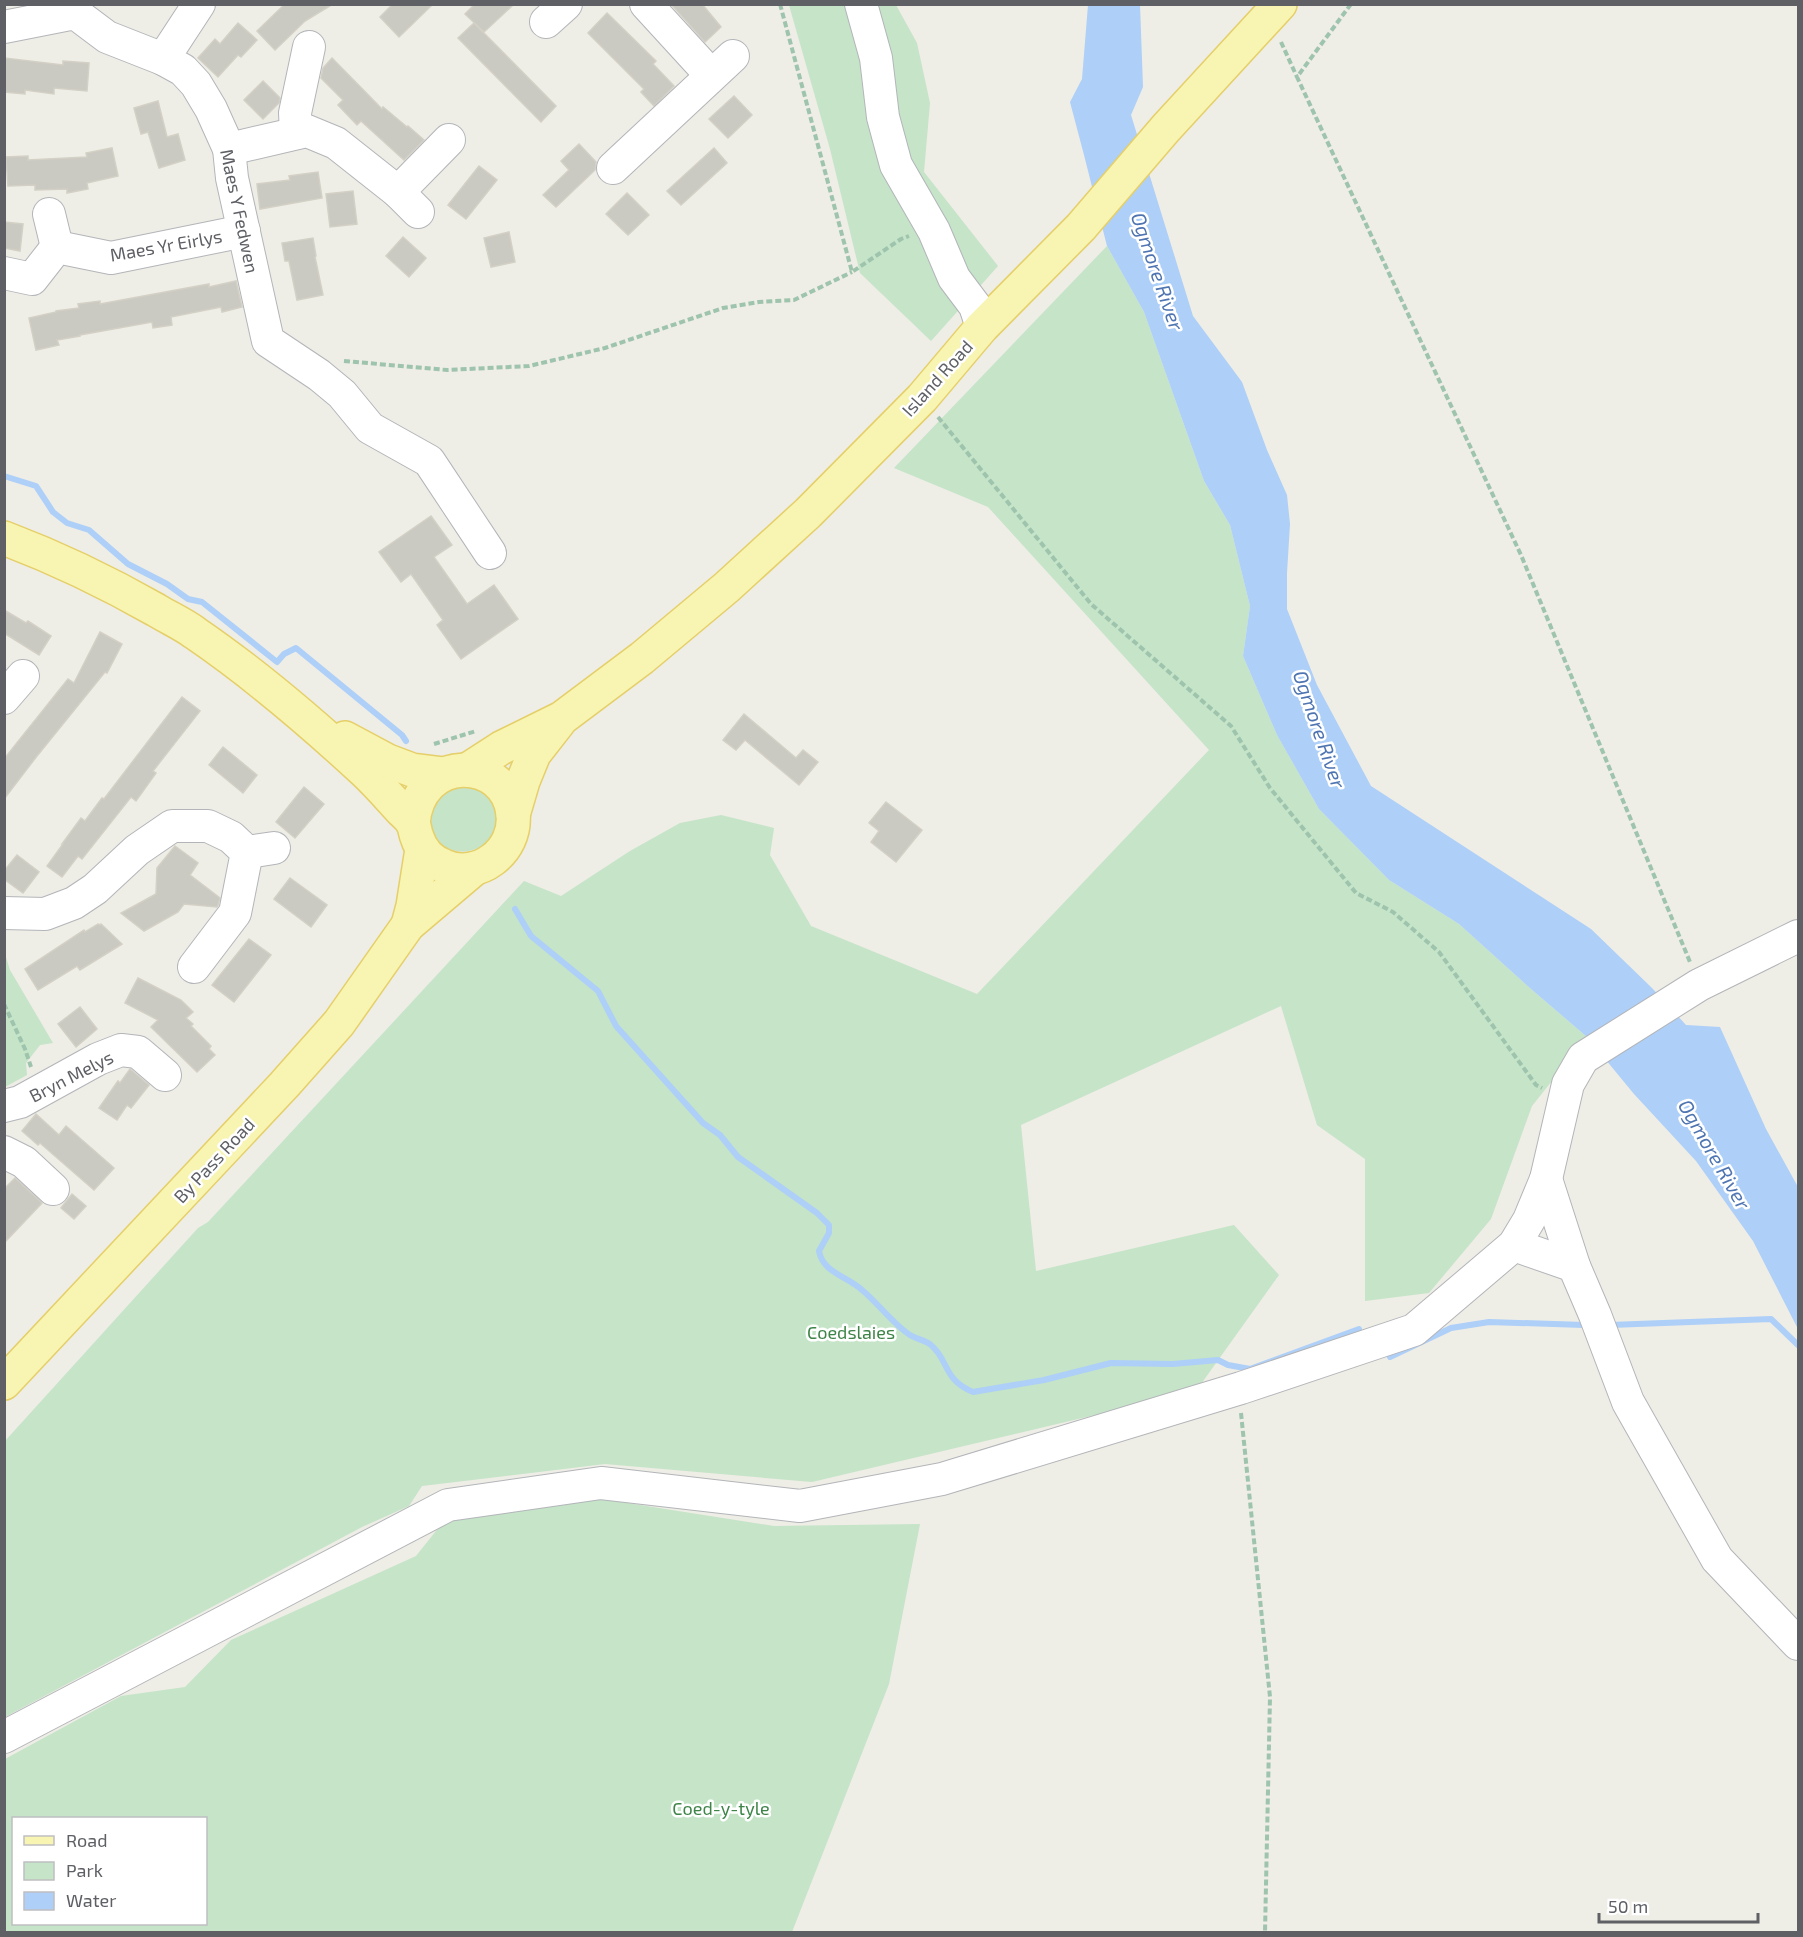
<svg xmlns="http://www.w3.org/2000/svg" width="1803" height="1937" font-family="'Exo 2',sans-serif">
  <rect width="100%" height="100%" fill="#eeede6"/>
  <g fill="#c5e4c8" fill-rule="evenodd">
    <polygon points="789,5 896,5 917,43 930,103 924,172 998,266 931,341 860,273 830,149"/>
    <polygon points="1107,246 1144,312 1204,481 1230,525 1250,606 1243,656 1277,735 1319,809 1389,880 1459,924 1531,989 1587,1037 1532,1106 1491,1219 1429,1293 1365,1301 1365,1159 1317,1125 1281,1006 1021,1125 1036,1271 1234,1225 1279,1275 1196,1391 812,1482 605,1464 422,1486 409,1506 362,1527 5,1717 5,1441 198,1228 208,1222 524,881 561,896 630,851 680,823 721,815 774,828 770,855 811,926 977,994 1209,750 988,507 894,468"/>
    <path d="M451,785l25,1c6,5 13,10 17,16 4,5 5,12 4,18 -5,44 -65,38 -67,5 -1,-8 2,-16 2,-24z"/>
    <polygon points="5,929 6,930 5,954 10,970 53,1043 40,1045 26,1063 27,1075 5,1087"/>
    <path d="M602,1499l172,27 146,-2 -31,160 -97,248h-787v-173l116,-63 64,-9 46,-47 185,-84 28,-35zM14,1818h192v106h-192z"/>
  </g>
  <polygon fill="#adcff8" points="1088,5 1140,5 1143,87 1131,115 1193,316 1242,382 1267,450 1287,495 1290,524 1287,573 1287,609 1317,685 1371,786 1591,929 1652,988 1686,1025 1720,1027 1766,1129 1798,1187 1798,1329 1753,1241 1696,1161 1634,1094 1587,1037 1531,989 1459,924 1389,880 1319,809 1277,735 1243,656 1250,606 1230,525 1204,481 1144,312 1107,246 1084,155 1070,102 1082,79"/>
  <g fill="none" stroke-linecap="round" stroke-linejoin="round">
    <g stroke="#adcff8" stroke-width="6">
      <polyline points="4,476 36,486 53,512 67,523 89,530 128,564 167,584 188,599 202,602 277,662 284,654 296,648 402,735 406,741"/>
      <path d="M515,909l16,27 67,55 18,35 87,97 17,12 18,22 79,56 12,12v8l-10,18c4,22 28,25 43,39 15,12 32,35 48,45 6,4 15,5 21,10 18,15 12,35 42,47l71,-12 67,-17 62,1 45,-4 10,5 22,4 109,-40"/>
      <polyline points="1610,1325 1771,1319 1798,1345"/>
      <polyline points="1390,1357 1451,1328 1489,1322 1584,1325"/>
    </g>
  </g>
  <g fill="#cac9c2" stroke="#d3d0c5" stroke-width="1.5">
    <polygon points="285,4 333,4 305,21 275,50 257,31"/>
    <polygon points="393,4 433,4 399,37 380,17"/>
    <polygon points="475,4 514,4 484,32 465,14"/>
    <polygon points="671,4 702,4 721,27 705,42"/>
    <polygon points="607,13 656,61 653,64 674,86 654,106 641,92 644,89 588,33"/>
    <polygon points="238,23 257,40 241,57 238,55 218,77 198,58 215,39 220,44"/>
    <polygon points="474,23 556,106 541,122 458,38"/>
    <polygon points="4,58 63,65 63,61 89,63 87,91 54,88 54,94 25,90 25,94 4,92"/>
    <polygon points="332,58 382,109 383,107 407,127 408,126 424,140 404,160 361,121 357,125 338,105 343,100 321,78 323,68"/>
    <polygon points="263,81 280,98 279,103 263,119 244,100"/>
    <polygon points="734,96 752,115 728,138 709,119"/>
    <polygon points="158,101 167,137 178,134 185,160 159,168 148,132 141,134 134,108"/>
    <polygon points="579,144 596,162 595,170 556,207 543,195 569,170 561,161"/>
    <polygon points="112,148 118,176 87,183 88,189 67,193 67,189 35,190 35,185 8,186 6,157 28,156 28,160 87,157 86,153"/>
    <polygon points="714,148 727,163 681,205 667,191"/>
    <polygon points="479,166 497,180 466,219 448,205"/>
    <polygon points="318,172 322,198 260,209 257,184 290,180 289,176"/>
    <polygon points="353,191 357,224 330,227 326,194"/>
    <polygon points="627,193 649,215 628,235 606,214"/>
    <polygon points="4,222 23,224 20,251 4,248"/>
    <polygon points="509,232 515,262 491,267 484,238"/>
    <polygon points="403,237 426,258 409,277 386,256"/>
    <polygon points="313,238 316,256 315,257 323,295 297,300 289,261 285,261 282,243"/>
    <polygon points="236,281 242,307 222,312 221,307 171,317 172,325 153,328 152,322 80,335 80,336 57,340 59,345 36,350 29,318 56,312 56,311 79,308 78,304 100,301 100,304 209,284 209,287"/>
    <polygon points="431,516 452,545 434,557 467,604 494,585 518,619 461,659 437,625 443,620 411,574 401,582 379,552"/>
    <polygon points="4,610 26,623 28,621 51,636 39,655 4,633"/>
    <polygon points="100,632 122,644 107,673 105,672 37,756 4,799 4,759 68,679 74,683"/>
    <polygon points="182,697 200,711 153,771 156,773 136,801 131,797 82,859 78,856 62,877 47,866 63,844 62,844 81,818 85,821 102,798 104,799"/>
    <polygon points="744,714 796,758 803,750 818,762 799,785 745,740 736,750 723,740"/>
    <polygon points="223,747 257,775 243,793 209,765"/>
    <polygon points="304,787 324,804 295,838 276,822"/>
    <polygon points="886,802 922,830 896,862 871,842 879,831 869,823"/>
    <polygon points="175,846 198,863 190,875 220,898 218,905 217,907 184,904 178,912 144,931 121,913 156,894 157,868"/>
    <polygon points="17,855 39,872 23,893 4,879 4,871"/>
    <polygon points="290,878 327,905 311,927 274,899"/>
    <polygon points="98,924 100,925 101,924 122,944 80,970 77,966 38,990 25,969 84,930 85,932"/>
    <polygon points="249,939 271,955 234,1002 212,985"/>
    <polygon points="138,978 181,1000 193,1012 186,1018 193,1024 191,1026 211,1046 209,1049 215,1055 197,1072 151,1027 158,1020 125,1003"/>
    <polygon points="80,1007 97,1029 76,1047 58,1024"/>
    <polygon points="130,1069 149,1085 131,1108 127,1105 117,1120 99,1108 118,1081 120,1083"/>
    <polygon points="36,1114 59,1135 66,1126 114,1168 94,1190 40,1143 38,1145 22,1131"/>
    <polygon points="15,1178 42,1203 4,1243 4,1189"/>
    <polygon points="72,1194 86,1206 74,1219 61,1208"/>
  </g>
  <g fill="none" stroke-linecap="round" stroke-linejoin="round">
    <g stroke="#b3b5b9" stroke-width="34">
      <g id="minor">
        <polyline points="646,4 711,75"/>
        <polyline points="861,4 876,58 883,117 896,165 934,231 954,278 975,306 982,327"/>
        <polyline points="546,22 566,4"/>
        <polyline points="4,27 75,13 107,37 163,59 183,70 196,84 211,109 229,149 232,178 268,341 319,375 342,394 370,428 429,461 490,553"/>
        <polyline points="163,59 199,4"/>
        <polyline points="296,133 295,113 309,47"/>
        <polyline points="229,149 307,131 336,143 398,192 418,212"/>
        <polyline points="613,168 733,56"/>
        <polyline points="398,192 449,140"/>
        <polyline points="49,214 57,247"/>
        <polyline points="4,273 32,279 57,247 111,258 244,231"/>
        <polyline points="4,698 23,676"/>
        <polyline points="247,852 274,848"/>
        <polyline points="4,913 45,914 74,903 95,889 137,850 172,826 208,826 231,837 247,852 235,913 194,967"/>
        <polyline points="4,1106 20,1102 98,1059 121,1050 138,1052 165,1075"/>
        <polyline points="4,1152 24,1162 53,1189"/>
        <polyline points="1546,1179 1574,1266"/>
        <polyline points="1514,1245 1574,1266 1595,1315 1628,1402 1717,1559 1798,1644"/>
        <polyline points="4,1737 448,1505 601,1483 800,1506 942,1479 1241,1388 1414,1330 1514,1245 1529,1220 1546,1179 1568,1084 1583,1058 1699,985 1798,936"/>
      </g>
    </g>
    <g stroke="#e5cf68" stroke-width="36">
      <g id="major">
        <path d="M4,538c53,20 103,44 152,72 13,8 27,14 39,23 60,41 116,89 169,138 13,12 25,26 37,39 4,4 10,9 12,14 2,3 2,9 4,13 4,13 14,24 27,29 34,15 73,-15 69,-52 -7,-59 -95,-61 -100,10"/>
        <polyline points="345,738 388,761 412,770 444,774"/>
        <polyline points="467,770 501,748 562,718 642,658 727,587 808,513 922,398 982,327 1081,227 1166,128 1280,4"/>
        <polyline points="513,815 523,781 534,754 559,722"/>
        <polyline points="408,925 413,906 422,849"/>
        <polyline points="4,1383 284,1085 339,1023 408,925 474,869"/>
      </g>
    </g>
    <g stroke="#9ec4ad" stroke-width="4" stroke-dasharray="6 3" stroke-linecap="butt">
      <polyline points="780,4 852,272 901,239 909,236"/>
      <polyline points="1351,4 1297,77 1521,555 1690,962"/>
      <polyline points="1281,42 1297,77"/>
      <polyline points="344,361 447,370 529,366 605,348 723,308 759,302 794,300 852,272"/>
      <polyline points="938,417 1091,604 1231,726 1270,788 1356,893 1393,912 1439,952 1536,1085 1542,1088"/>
      <polyline points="434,744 476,731"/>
      <polyline points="4,1004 25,1049 31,1067"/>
      <polyline points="1241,1413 1270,1697 1265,1932"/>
    </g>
    <use href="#minor" stroke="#fff" stroke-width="32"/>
    <use href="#major" stroke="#f8f4b1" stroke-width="33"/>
  </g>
  <g text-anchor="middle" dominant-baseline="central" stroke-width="5" stroke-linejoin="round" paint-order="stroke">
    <g font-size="18" fill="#5e6065" stroke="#fff">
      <text transform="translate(240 211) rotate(78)">Maes Y Fedwen</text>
      <text transform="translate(166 245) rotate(-10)">Maes Yr Eirlys</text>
      <text transform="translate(937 378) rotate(-48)">Island Road</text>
      <text transform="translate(71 1076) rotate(-27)">Bryn Melys</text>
      <text transform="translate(214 1160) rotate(-47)">By Pass Road</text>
    </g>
    <g font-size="18" fill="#3e8448" stroke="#fff">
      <text x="851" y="1332">Coedslaies</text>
      <text x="721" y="1808">Coed-y-tyle</text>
    </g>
    <g font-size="20" font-style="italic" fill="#4e74b1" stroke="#fff">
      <text transform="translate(1158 271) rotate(71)">Ogmore River</text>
      <text transform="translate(1320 729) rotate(71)">Ogmore River</text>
      <text transform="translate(1715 1154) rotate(60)">Ogmore River</text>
    </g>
  </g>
  <rect width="1803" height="1937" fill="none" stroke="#5e6065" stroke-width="12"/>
  <rect x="12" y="1817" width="195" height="108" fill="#ffffff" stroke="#bfbfc1" stroke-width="1.5"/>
  <rect x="24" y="1836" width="30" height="9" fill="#f8f4b1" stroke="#bfbfc1" stroke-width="1.5"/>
  <text x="66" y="1847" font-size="18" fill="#5e6065">Road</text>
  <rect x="24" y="1862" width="30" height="18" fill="#c5e4c8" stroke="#bfbfc1" stroke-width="1.5"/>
  <text x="66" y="1877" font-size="18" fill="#5e6065">Park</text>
  <rect x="24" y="1892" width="30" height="18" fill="#adcff8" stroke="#bfbfc1" stroke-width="1.5"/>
  <text x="66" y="1907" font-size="18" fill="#5e6065">Water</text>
  <path d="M1599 1913v9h159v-9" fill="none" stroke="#5e6065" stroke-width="3"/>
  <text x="1608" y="1913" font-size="18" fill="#5e6065" stroke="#ffffff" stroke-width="4.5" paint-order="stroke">50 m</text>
</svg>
